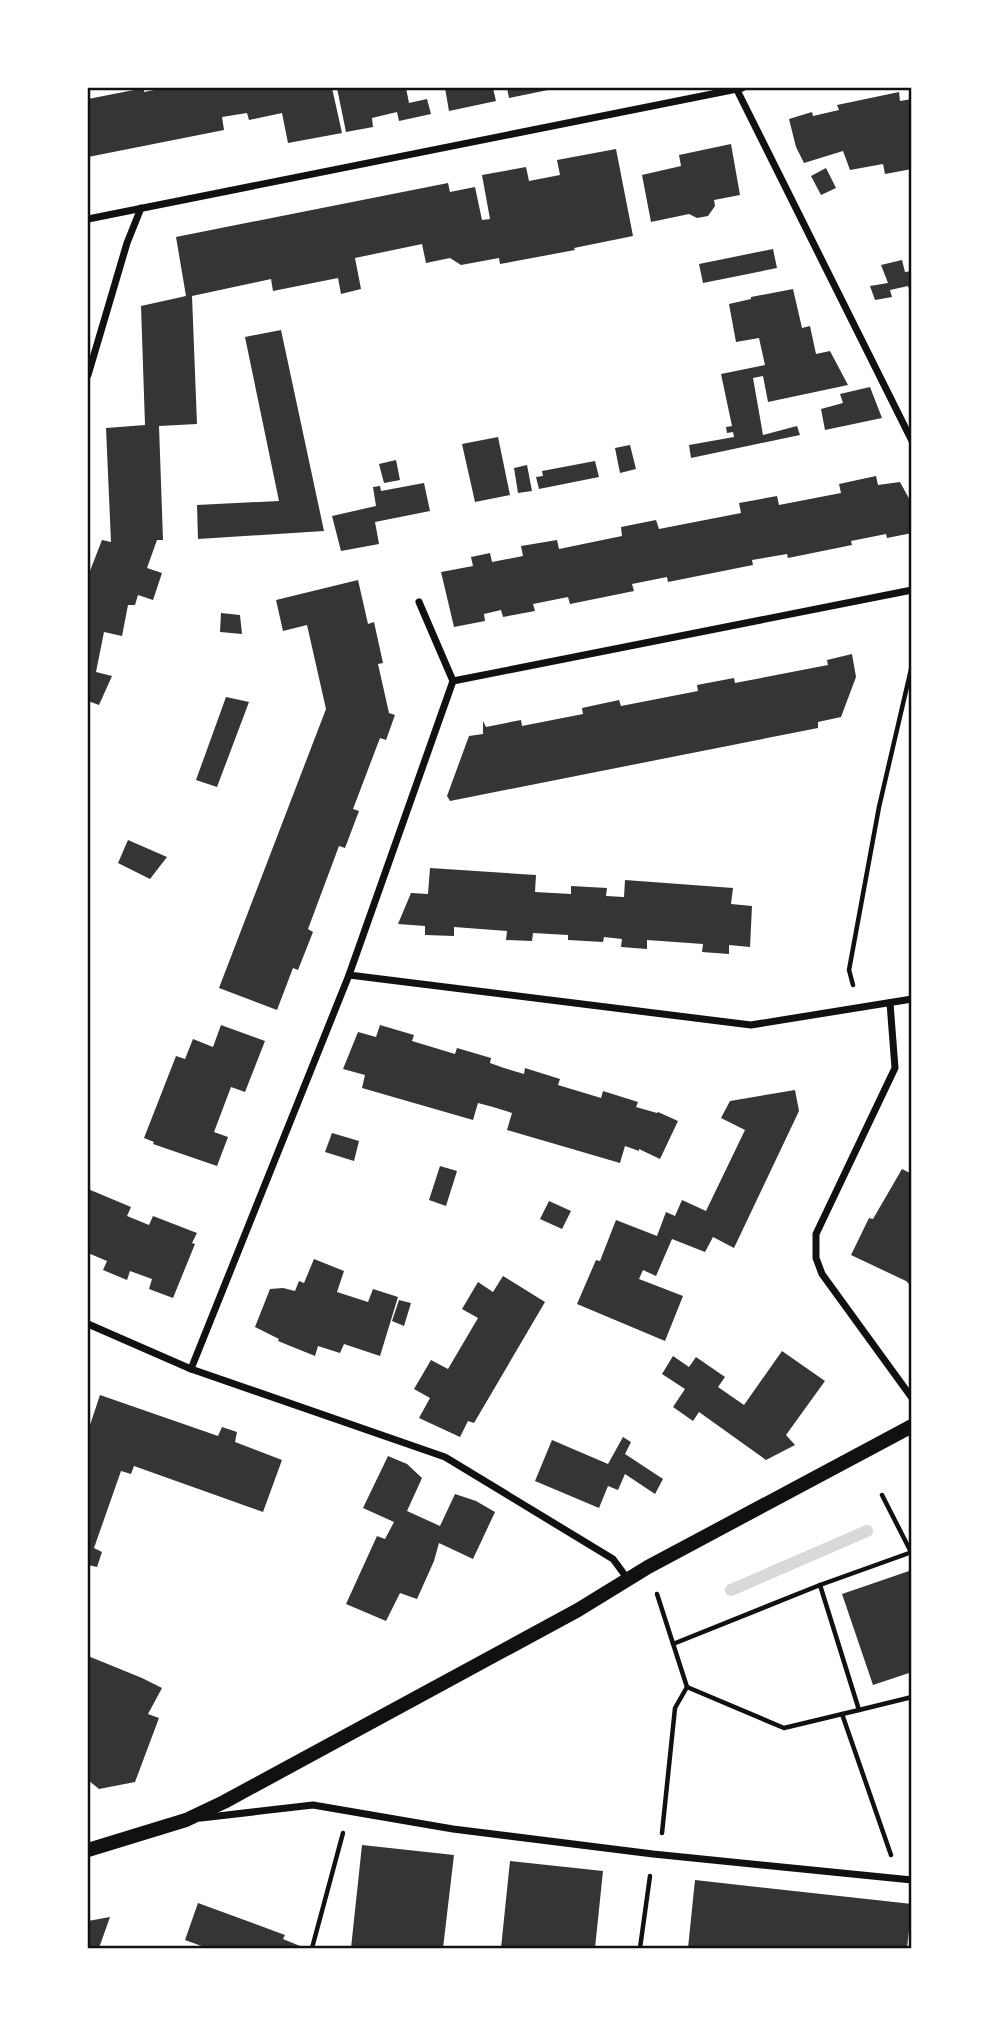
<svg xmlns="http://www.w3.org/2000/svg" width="999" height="2036" font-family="Helvetica,sans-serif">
  <rect width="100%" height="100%" fill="#fff"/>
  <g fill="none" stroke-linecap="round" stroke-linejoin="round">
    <polyline stroke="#d9d9d9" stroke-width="12" points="731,1590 867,1531"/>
  </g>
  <g fill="#353535">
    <polygon points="144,88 144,92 164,88 195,88 196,89 205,88 332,88 342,133 288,143 282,113 249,120 247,113 222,117 224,130 88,157 88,99"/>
    <polygon points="337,88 392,88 392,89 406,88 409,103 427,99 431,114 399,121 397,112 372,118 373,127 346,132"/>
    <polygon points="445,88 493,88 496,101 449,111"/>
    <polygon points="507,88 552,88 553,89 509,98"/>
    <polygon points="899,92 900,101 912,99 912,169 885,174 883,164 850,170 843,151 804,163 796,147 789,119 812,112 813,116 839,110 837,105"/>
    <polygon points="731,144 740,195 714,200 715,206 708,216 697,218 689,214 651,222 642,175 681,166 679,155"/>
    <polygon points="616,149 633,236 574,248 575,250 500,264 499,258 461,265 450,258 426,263 422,244 355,258 361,289 341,294 338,278 273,291 271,279 192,296 197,424 159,426 163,540 157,540 147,568 162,573 153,600 138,595 135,605 128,605 122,636 104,632 96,672 112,676 99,705 88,701 88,576 102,540 111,542 106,428 145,425 141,306 186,296 176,237 448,183 450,192 475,187 482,220 490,219 482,175 526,167 529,181 560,175 557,160"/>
    <polygon points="826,168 836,188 821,195 811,176"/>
    <polygon points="773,249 777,268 703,283 699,264"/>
    <polygon points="902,260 905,272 912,271 912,298 908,286 890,290 892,297 875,300 870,286 888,283 881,265"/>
    <polygon points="793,289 802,328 810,326 816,354 830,351 848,385 768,402 763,376 753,378 763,435 797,426 800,435 691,458 689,445 734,437 733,432 727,433 726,427 732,426 721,374 765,365 759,338 736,342 729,304 751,299 751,297"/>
    <polygon points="281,330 324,531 198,539 197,505 279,501 245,337"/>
    <polygon points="870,387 882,418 825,430 821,409 843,403 840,394"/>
    <polygon points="498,437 510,495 475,502 462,444"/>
    <polygon points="630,445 636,469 620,473 615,448"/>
    <polygon points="396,460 400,480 384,483 379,464"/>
    <polygon points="595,461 599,477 539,489 536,477 543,476 542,471"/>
    <polygon points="527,465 532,491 518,493 514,468"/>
    <polygon points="876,476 878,485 900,482 912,504 912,533 887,538 886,534 851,541 852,545 788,558 787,554 752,560 753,565 668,582 667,577 632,584 634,591 570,604 568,597 533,604 535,611 503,617 501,610 484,614 485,621 454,627 441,572 473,566 471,557 490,553 492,562 523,556 521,546 557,540 559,549 622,536 621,527 656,520 659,529 741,513 739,503 777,496 779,505 841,493 839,484"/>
    <polygon points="424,483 430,511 375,522 379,544 341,551 332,516 376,506 373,487 380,486 381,491"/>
    <polygon points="358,580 368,624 374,622 383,663 378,664 389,713 395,715 386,740 380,738 353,809 359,811 345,848 339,846 308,929 313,932 298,970 293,968 277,1010 219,988 326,709 307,625 283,631 276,600"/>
    <polygon points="221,613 240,615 242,634 220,632"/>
    <polygon points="852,654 856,677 841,717 818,722 818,728 450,801 447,796 469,736 483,734 483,721 486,727 521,720 522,726 583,714 582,708 619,700 621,706 698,691 697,685 734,678 735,683 828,665 827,660"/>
    <polygon points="226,697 249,702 217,787 196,780"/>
    <polygon points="128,840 167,857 150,879 118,863"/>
    <polygon points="430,868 536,875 535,892 571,894 571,886 607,888 606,896 624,897 625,880 733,888 731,904 752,906 750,947 729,945 729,954 702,952 703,944 647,940 647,949 621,947 622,939 604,937 603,942 568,940 568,935 533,933 532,941 506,940 507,931 454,927 454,936 425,935 425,926 398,924 411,893 428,894"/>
    <polygon points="221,1025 265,1041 245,1092 231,1087 214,1132 228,1137 217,1166 153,1144 154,1142 144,1138 176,1056 185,1059 193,1039 213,1047"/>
    <polygon points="380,1025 414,1035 412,1041 455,1054 457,1048 491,1058 490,1063 504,1068 524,1074 525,1068 560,1079 558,1085 601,1098 603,1091 638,1102 636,1107 657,1113 658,1112 678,1121 660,1159 639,1149 639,1151 625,1146 620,1163 507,1130 512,1113 493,1107 478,1103 473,1120 362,1088 365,1075 343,1069 358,1032 376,1037"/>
    <polygon points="795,1090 799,1111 734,1248 713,1237 705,1252 672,1239 656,1276 643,1270 639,1279 683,1296 665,1341 577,1304 596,1260 600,1261 616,1220 657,1236 666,1212 675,1216 682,1200 706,1211 745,1130 721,1118 730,1101"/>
    <polygon points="332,1133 359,1141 354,1161 325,1152"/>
    <polygon points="440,1166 457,1171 446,1206 429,1200"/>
    <polygon points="902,1169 912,1174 912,1287 906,1281 851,1255 869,1218 873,1219"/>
    <polygon points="88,1189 131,1207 127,1216 149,1225 153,1216 197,1233 192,1243 195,1244 173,1298 149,1289 152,1279 130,1271 127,1280 103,1270 107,1261 88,1253"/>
    <polygon points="549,1201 571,1211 562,1229 540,1219"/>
    <polygon points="314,1259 344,1271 337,1292 368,1302 373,1289 398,1297 380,1356 344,1344 340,1353 318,1346 315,1356 278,1341 279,1339 255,1327 270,1289 283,1288 295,1291 299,1281 304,1283"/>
    <polygon points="503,1276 545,1302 474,1423 468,1421 460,1437 419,1418 430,1398 414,1389 431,1360 448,1369 478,1318 462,1309 478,1282 493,1292"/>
    <polygon points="399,1300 411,1303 404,1326 392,1321"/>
    <polygon points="782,1351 825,1381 786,1435 795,1445 766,1460 699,1412 693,1421 673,1407 685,1389 662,1374 673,1356 689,1367 696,1357 725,1377 718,1387 744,1405"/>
    <polygon points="100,1395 218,1436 222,1427 237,1432 235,1442 282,1460 263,1512 134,1466 131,1474 121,1471 94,1548 102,1552 97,1567 88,1565 88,1431"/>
    <polygon points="623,1437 631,1442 625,1454 663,1479 655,1494 625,1474 618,1490 608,1486 599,1508 535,1481 552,1440 608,1464"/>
    <polygon points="388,1456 407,1464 422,1478 407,1511 440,1526 455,1494 476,1501 495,1512 473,1559 439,1543 434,1561 417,1599 400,1593 386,1621 346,1604 377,1536 385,1539 394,1522 363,1508"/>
    <polygon points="912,1570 912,1672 873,1685 842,1594"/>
    <polygon points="88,1656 142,1678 162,1688 148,1714 159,1718 135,1782 99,1789 88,1780"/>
    <polygon points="362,1845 454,1855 443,1948 351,1948"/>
    <polygon points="510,1861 603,1871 595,1948 501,1948"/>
    <polygon points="695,1880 912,1904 907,1948 688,1948"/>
    <polygon points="198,1903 285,1935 283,1939 300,1946 299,1948 207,1948 185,1940"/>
    <polygon points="110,1917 99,1948 88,1948 88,1921"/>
  </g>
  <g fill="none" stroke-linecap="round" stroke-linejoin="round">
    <g stroke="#111" stroke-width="4.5">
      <polyline points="853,985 849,970 879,807 912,665"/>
      <polyline points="882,1495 911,1552"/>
      <polyline points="820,1585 859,1710 912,1697"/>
      <polyline points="657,1594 687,1687 784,1728 859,1710"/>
      <polyline points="673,1644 820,1585 912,1552"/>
      <polyline points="842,1714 891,1855"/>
      <polyline points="662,1833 675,1708 687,1687"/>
      <polyline points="312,1948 343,1833"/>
      <polyline points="640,1948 650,1876"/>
    </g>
    <g stroke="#111" stroke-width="7">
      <polyline points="736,88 912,441"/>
      <polyline points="88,219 742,88"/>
      <polyline points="88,375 127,243 141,208"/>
      <polyline points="912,590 453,681 349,975 751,1025 912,999"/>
      <polyline points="419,602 453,681"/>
      <polyline points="890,1003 895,1068 816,1234 816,1258 822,1274 912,1398"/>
      <polyline points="88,1324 191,1369 445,1457 613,1559 627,1578"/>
      <polyline points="191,1369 349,975"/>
      <polyline points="201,1818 313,1805 453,1829 653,1854 912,1880"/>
    </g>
    <polyline stroke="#111" stroke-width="14" points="88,1850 186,1820 224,1802 578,1610 648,1567 912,1426"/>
  </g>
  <rect width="999" height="2036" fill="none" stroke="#ffffff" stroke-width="178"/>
  <rect x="89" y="89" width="821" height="1858" fill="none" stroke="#111" stroke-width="2.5"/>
</svg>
